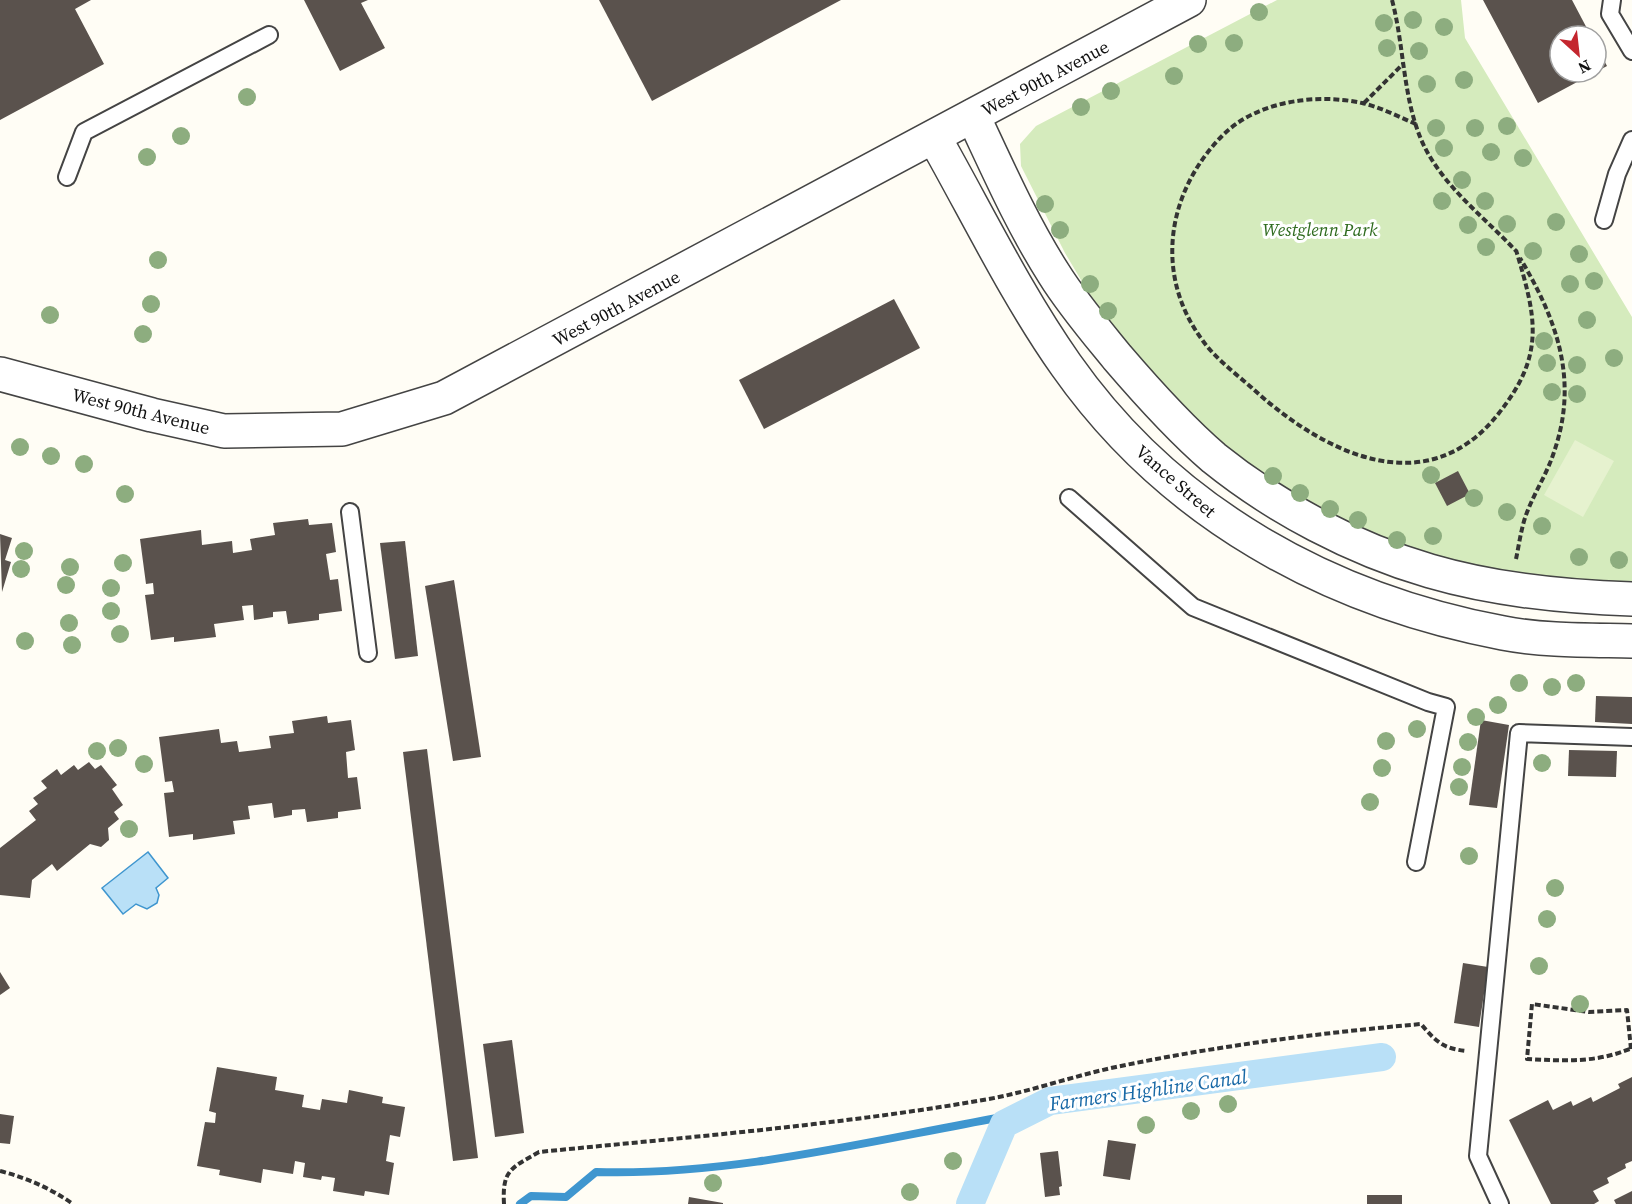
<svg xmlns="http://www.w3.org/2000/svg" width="1632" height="1204" font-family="'Source Serif 4',serif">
  <rect width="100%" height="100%" fill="#fffdf5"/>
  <polygon fill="#d5ebbd" points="1277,0 1461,0 1465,38 1632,317 1632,584 1560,583 1481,570 1411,551 1339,521 1274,486 1218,440 1144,368 1106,322 1065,253 1021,166 1020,144 1036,126"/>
  <polygon fill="#e6f2cf" points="1575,440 1614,461 1583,517 1544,495"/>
  <polygon fill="#b9e0f7" stroke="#3f96cf" stroke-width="1.5" points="148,852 168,878 156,888 159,895 157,903 147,909 136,904 123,914 102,888"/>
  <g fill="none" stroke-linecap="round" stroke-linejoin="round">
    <path stroke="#3f96cf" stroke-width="8" d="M520,1204l11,-8 35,1 30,-25c134,4 269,-30 401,-54"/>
    <polyline stroke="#b9e0f7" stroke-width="28" points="970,1204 1004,1124 1050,1101 1382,1057"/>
  </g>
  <g fill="#5a524d">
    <polygon points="0,0 91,0 75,9 104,64 0,120"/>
    <polygon points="304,0 368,0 361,3 385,48 340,71"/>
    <polygon points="599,0 841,0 652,101"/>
    <polygon points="1483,0 1572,0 1591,36 1560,36 1560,72 1596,72 1596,45 1607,66 1538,103"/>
    <polygon points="894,299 920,348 764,429 739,380"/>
    <polygon points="1458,471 1470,494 1447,506 1435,483"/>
    <polygon points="308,519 309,525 332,523 336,552 326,554 330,580 338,579 342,611 319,614 319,620 288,624 286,611 273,612 273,617 254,620 253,605 242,606 244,620 214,624 216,637 174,642 174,637 151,640 145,595 154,594 153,583 146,584 140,539 201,530 202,545 232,541 233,553 252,550 250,539 275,535 273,523"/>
    <polygon points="0,534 12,538 5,560 11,562 2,592"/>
    <polygon points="405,541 418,656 395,659 380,543"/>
    <polygon points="454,580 481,757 453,761 425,586"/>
    <polygon points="1596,696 1632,697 1632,724 1595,722"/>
    <polygon points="327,716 328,723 351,720 355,750 346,752 348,778 357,777 361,809 338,812 338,818 307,822 305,809 292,810 292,815 274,818 272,803 248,806 250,819 233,821 235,834 193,840 193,834 169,837 164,793 174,792 172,781 165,782 159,737 219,729 221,743 237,741 239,752 271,748 269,736 294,733 292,721"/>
    <polygon points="1481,720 1509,725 1497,808 1469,805"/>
    <polygon points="427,749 478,1158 453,1161 403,752"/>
    <polygon points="1569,750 1617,751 1616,777 1568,776"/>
    <polygon points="89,762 95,769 101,765 117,785 112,789 123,805 114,812 119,819 108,828 109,840 101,847 90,844 57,871 52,864 32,880 30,898 0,895 0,848 36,820 29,811 38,804 33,798 47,788 41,781 57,769 61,775 74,765 78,770"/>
    <polygon points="1463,963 1488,967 1479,1027 1454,1023"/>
    <polygon points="0,972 10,988 0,995"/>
    <polygon points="512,1040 524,1133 495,1137 483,1044"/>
    <polygon points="217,1067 277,1077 275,1090 304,1095 302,1107 320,1110 322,1099 347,1103 349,1090 383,1097 382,1103 405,1107 400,1137 390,1135 386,1161 394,1163 389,1195 365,1191 364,1196 333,1191 335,1178 322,1176 321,1180 303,1177 305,1163 295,1161 293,1174 263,1169 261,1183 219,1175 220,1170 197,1166 205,1122 215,1123 216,1113 209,1111"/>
    <polygon points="1632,1077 1632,1161 1625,1164 1626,1168 1607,1178 1609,1183 1593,1191 1599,1201 1594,1204 1551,1204 1509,1120 1548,1100 1553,1110 1571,1101 1573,1106 1591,1097 1593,1102 1620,1088 1618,1084"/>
    <polygon points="0,1114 14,1116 10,1144 0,1143"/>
    <polygon points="1108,1140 1136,1144 1130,1180 1103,1176"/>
    <polygon points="1058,1151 1062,1186 1059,1187 1060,1195 1045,1197 1040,1153"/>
    <polygon points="1632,1191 1632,1204 1616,1204 1614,1200"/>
    <rect x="1367" y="1195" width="35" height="9"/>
    <polygon points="689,1197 723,1203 723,1204 688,1204"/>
  </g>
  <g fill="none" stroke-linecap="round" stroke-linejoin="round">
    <g stroke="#444" stroke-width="20">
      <g id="service">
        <polyline points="1612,0 1610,14 1632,51"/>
        <polyline points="67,177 84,132 269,35"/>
        <polyline points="1604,220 1617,174 1632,140"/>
        <polyline points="1069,498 1193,607 1428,702 1446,707 1416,862"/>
        <polyline points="350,512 368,653"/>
        <polyline points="1500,1204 1478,1156 1519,733 1632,737"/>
      </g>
    </g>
    <g stroke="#444" stroke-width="36">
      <g id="tertiary">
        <path d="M973,116c25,53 49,108 81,158 18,29 41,56 63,83 30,35 62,71 97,101 62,50 140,91 216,113 65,19 135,26 202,28"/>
        <path d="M934,137c43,76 82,157 132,228 104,148 262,235 437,268 42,8 86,7 129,8"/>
        <polyline points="0,374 152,415 224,431 342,429 444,398 1189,0"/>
      </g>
    </g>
    <g stroke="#333" stroke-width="4" stroke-dasharray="6 3" stroke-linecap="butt">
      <path d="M1392,0c14,52 10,114 40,160 22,35 56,61 84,91"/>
      <polyline points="1364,103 1403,64"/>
      <path d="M1416,124c-17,-7 -36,-17 -54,-21 -46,-10 -106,-2 -140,33 -56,57 -68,140 -19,205 13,18 32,32 49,47 70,64 174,118 247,25 47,-59 37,-96 17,-163"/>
      <path d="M1516,559c3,-14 5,-30 10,-44 8,-22 21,-41 28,-63 25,-72 3,-132 -34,-194"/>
      <path d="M1631,1049l-4,-39 -38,2 -57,-8 -5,55c37,2 70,4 105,-11"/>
      <path d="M0,1171c27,7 50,17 73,33"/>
      <path d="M504,1204c-2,-34 7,-36 35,-52 150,-15 301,-27 450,-53 43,-8 84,-23 127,-32 100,-21 203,-34 305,-43 15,18 23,25 46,27"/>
    </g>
    <use href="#service" stroke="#fff" stroke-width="16"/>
    <use href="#tertiary" stroke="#fff" stroke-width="33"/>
  </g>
  <g fill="#8dad7f">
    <circle cx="1259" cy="12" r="9"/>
    <circle cx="1413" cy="20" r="9"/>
    <circle cx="1384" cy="23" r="9"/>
    <circle cx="1444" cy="27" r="9"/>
    <circle cx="1234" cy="43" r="9"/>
    <circle cx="1198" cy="44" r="9"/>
    <circle cx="1387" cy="48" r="9"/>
    <circle cx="1419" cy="51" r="9"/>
    <circle cx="1174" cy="76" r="9"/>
    <circle cx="1464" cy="80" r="9"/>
    <circle cx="1427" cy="84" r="9"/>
    <circle cx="1111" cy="91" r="9"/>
    <circle cx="247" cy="97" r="9"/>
    <circle cx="1081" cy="107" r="9"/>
    <circle cx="1507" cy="126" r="9"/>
    <circle cx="1436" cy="128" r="9"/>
    <circle cx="1475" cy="128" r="9"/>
    <circle cx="181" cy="136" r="9"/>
    <circle cx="1444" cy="148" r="9"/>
    <circle cx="1491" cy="152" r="9"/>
    <circle cx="147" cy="157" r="9"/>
    <circle cx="1523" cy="158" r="9"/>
    <circle cx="1462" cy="180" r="9"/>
    <circle cx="1442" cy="201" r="9"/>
    <circle cx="1485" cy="201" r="9"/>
    <circle cx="1045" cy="204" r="9"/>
    <circle cx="1556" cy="222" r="9"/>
    <circle cx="1507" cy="224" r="9"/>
    <circle cx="1468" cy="225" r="9"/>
    <circle cx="1060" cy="230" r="9"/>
    <circle cx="1486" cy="247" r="9"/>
    <circle cx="1533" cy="251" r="9"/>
    <circle cx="1579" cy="254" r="9"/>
    <circle cx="158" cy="260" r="9"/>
    <circle cx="1594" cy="281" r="9"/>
    <circle cx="1090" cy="284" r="9"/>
    <circle cx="1570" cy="284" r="9"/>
    <circle cx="151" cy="304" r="9"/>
    <circle cx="1108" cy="311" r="9"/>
    <circle cx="50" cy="315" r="9"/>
    <circle cx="1587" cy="320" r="9"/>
    <circle cx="143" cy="334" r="9"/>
    <circle cx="1544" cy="341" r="9"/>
    <circle cx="1614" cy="358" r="9"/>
    <circle cx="1547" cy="363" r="9"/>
    <circle cx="1577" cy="365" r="9"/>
    <circle cx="1552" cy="392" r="9"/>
    <circle cx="1577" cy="394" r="9"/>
    <circle cx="20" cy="447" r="9"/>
    <circle cx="51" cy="456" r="9"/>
    <circle cx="84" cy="464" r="9"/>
    <circle cx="1431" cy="475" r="9"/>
    <circle cx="1273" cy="476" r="9"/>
    <circle cx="1300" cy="493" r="9"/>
    <circle cx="125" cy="494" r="9"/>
    <circle cx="1474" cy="498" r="9"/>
    <circle cx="1330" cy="509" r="9"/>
    <circle cx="1507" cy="512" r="9"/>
    <circle cx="1358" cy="520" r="9"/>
    <circle cx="1542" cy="526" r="9"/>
    <circle cx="1433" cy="536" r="9"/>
    <circle cx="1397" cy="540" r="9"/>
    <circle cx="24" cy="551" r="9"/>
    <circle cx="1579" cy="557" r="9"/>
    <circle cx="1619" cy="560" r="9"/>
    <circle cx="123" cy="563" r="9"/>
    <circle cx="70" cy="567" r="9"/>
    <circle cx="21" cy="569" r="9"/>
    <circle cx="66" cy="585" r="9"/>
    <circle cx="111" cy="588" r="9"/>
    <circle cx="111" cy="611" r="9"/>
    <circle cx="69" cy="623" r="9"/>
    <circle cx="120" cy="634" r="9"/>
    <circle cx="25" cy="641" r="9"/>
    <circle cx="72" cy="645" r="9"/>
    <circle cx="1519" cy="683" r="9"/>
    <circle cx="1576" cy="683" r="9"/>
    <circle cx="1552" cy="687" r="9"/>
    <circle cx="1498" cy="705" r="9"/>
    <circle cx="1476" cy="717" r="9"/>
    <circle cx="1417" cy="729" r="9"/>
    <circle cx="1386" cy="741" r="9"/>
    <circle cx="1468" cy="742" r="9"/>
    <circle cx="118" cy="748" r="9"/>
    <circle cx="97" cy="751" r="9"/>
    <circle cx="1542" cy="763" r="9"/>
    <circle cx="144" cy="764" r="9"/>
    <circle cx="1462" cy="767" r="9"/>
    <circle cx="1382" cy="768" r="9"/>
    <circle cx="1459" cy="787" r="9"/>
    <circle cx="1370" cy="802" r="9"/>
    <circle cx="129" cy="829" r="9"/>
    <circle cx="1469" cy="856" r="9"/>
    <circle cx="1555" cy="888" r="9"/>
    <circle cx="1547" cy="919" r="9"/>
    <circle cx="1539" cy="966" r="9"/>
    <circle cx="1580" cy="1004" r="9"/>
    <circle cx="1228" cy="1104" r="9"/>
    <circle cx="1191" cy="1111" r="9"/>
    <circle cx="1146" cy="1125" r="9"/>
    <circle cx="953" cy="1161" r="9"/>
    <circle cx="713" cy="1183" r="9"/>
    <circle cx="910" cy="1192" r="9"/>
  </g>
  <g text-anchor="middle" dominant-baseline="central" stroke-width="6" stroke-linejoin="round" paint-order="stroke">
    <g font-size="18" fill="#111" stroke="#fff">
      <text transform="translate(1045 78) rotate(-28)">West 90th Avenue</text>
      <text transform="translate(616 308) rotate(-28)">West 90th Avenue</text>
      <text transform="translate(141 411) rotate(14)">West 90th Avenue</text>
      <text transform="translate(1176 481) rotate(41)">Vance Street</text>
    </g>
    <g font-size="18" font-style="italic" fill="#2f6b1f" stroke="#fff">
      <text x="1320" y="229">Westglenn Park</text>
    </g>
    <g font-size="20" font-style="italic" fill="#1768a6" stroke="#fff">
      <text transform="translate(1148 1090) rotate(-8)">Farmers Highline Canal</text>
    </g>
  </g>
  <g transform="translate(1578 54) rotate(153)"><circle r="28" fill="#ffffff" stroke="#a0a0a0" stroke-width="1.5"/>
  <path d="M0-4.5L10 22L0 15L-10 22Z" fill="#c4262e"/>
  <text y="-9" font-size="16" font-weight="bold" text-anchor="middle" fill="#111111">N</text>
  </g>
</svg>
